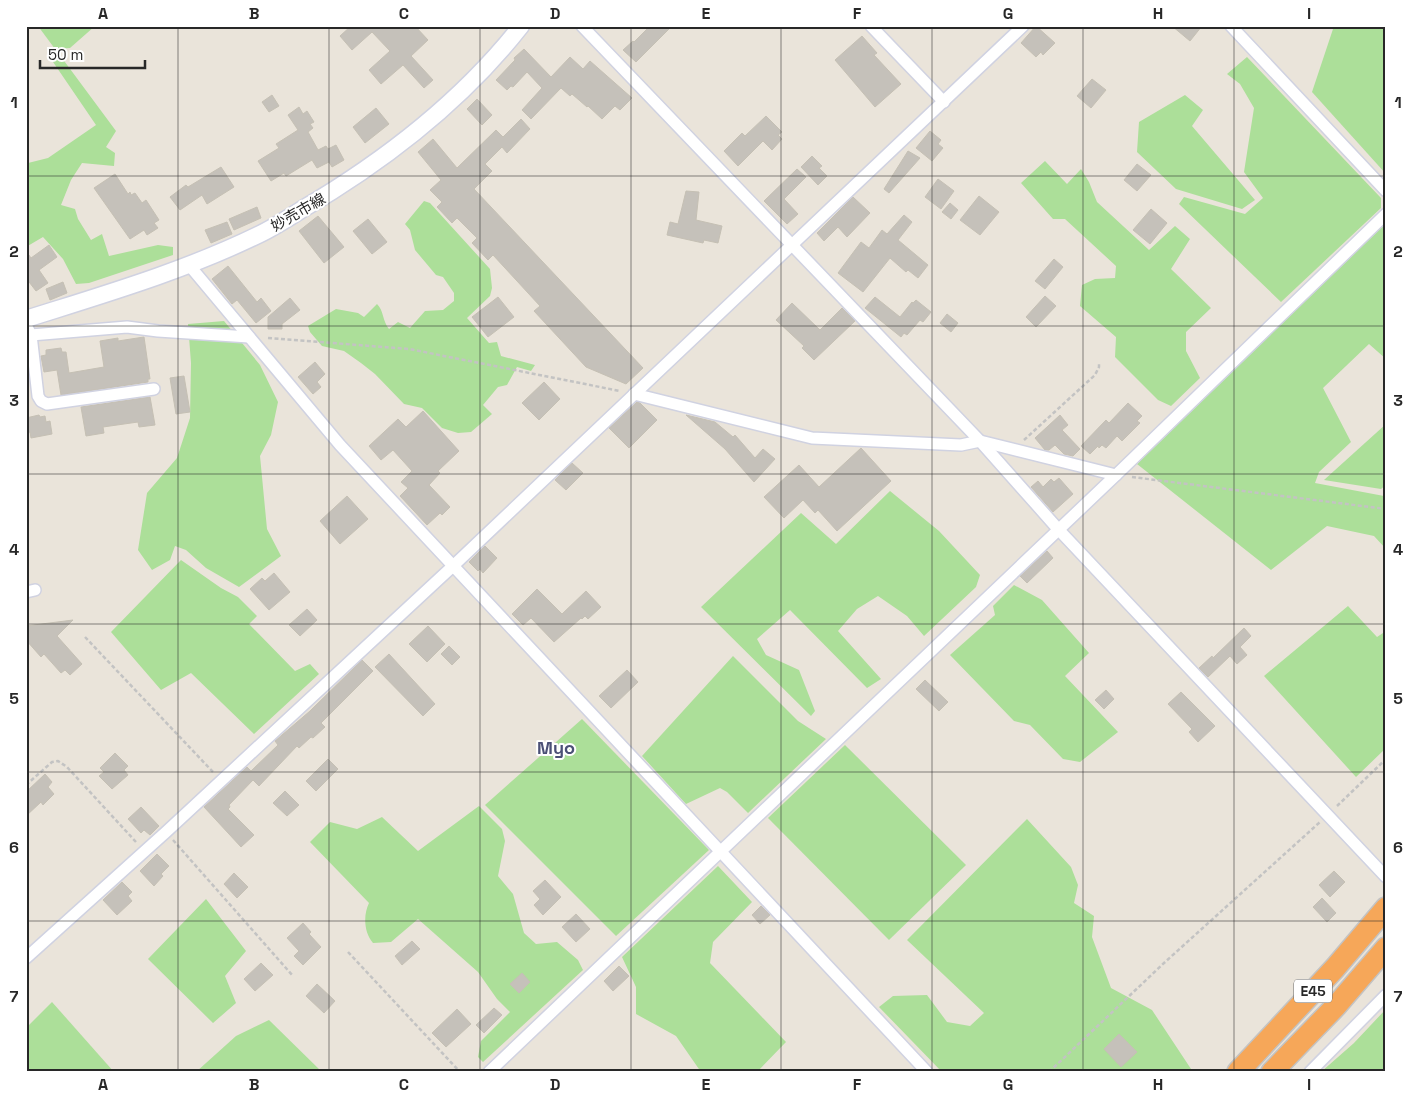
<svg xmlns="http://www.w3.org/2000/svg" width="1412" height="1098" font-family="'Space Grotesk','Noto Sans JP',sans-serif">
  <rect width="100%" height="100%" fill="#eae4da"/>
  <g fill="#acdf99">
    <polygon points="38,26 95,26 70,48 55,49"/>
    <polygon points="1334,26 1386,26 1386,174 1312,92"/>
    <polygon points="59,54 116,131 106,147 115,153 114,166 82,163 71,180 61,205 75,209 78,219 91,240 102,234 109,256 158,245 173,247 173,255 89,283 76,284 63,259 43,237 26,247 26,160 28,163 48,158 96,125 51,59"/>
    <polygon points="1247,57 1381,198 1381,208 1281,302 1179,204 1184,197 1245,214 1263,198 1244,172 1254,108 1240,84 1227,74"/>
    <polygon points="1185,95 1203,110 1192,126 1255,200 1242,209 1176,189 1137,152 1139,122"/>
    <polygon points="1045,161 1067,184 1081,169 1089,182 1097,202 1149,250 1175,226 1190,239 1171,269 1211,308 1186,332 1186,351 1200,378 1171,406 1158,400 1115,357 1116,337 1080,306 1082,285 1095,279 1115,278 1116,266 1065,219 1053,219 1021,183"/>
    <path d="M424,201l6,2 60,66 2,19 -2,8 -23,22 22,25 8,-1 4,14 34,9 -4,6 -14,-4 -10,18 -9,2 -15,18 9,9 -21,18 -13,1 -16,-5 -20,-20 -18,-4 -29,-30 -14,-11 -17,-12 -22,-5 -12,-14 -2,-6 28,-17 22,4 6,4 13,-13c7,7 5,16 12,25l9,-7 12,6 15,-17 18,-1 11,-9v-8l-11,-16 -7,-2 -21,-25 -5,-20 -5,-6z"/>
    <polygon points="1386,223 1386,359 1369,344 1323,388 1351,442 1319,472 1315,483 1384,496 1386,494 1386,549 1374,536 1327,526 1271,570 1137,464"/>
    <polygon points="224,321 260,365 278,402 271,435 260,456 267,529 281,556 239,587 206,568 186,550 175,546 170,560 152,570 138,550 147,493 177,458 190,418 191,363 188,324"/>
    <polygon points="1386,424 1386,485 1381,489 1324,480"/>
    <polygon points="890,491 939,531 980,575 976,587 924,636 907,616 878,596 857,609 838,631 881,679 867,688 790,610 757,639 766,655 799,670 815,711 811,716 701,607 801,513 836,544"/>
    <polygon points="181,560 221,588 238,597 257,616 249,624 295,671 310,664 319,674 254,734 191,673 161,690 111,632"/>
    <polygon points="1014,585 1042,600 1089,653 1065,676 1118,732 1080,762 1063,759 1030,725 1014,721 950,655 995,615 993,606"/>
    <polygon points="1348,606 1377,637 1386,631 1386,748 1356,777 1264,676"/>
    <polygon points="733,656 798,721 826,739 748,813 727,792 720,788 686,804 642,756"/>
    <polygon points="582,719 709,850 616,936 485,805"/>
    <polygon points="845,745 966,865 889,940 768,818"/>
    <path d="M479,806l23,23 3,12 -7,35 15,18 11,39 12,11 21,-2 21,18 5,10 -100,92 -5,-5 3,-16 29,-29 -13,-13 -19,-27 -60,-53 -27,23 -18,1c-9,-10 -10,-28 -4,-40l-59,-61 20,-20 27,7 25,-12 36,34z"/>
    <polygon points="1027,819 1071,867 1078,885 1074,903 1094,916 1092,937 1111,988 1152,1010 1193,1072 942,1072 879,1007 893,996 927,995 947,1022 970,1026 984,1013 907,940"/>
    <polygon points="718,866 752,902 713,942 710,963 786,1042 757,1072 701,1072 676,1036 636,1014 636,987 622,957"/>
    <polygon points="206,899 246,951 225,976 236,1003 213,1023 148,959"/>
    <polygon points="52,1002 114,1072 26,1072 26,1028"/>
    <polygon points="1386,1009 1386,1072 1321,1072 1354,1043"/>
    <polygon points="269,1020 322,1072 196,1072 236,1036"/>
  </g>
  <g fill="#c5c1ba" stroke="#c5c0b4">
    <polygon points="351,26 415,26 428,40 411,56 433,80 424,88 403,65 381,84 369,70 390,51 372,32 352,50 340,36"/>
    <polygon points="650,26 672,26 636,62 623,50 633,41 634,42"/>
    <polygon points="1036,26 1055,43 1043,55 1041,52 1036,57 1021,43"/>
    <polygon points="1172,26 1202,26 1190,41"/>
    <polygon points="862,36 877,53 874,55 901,84 875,107 835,60"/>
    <polygon points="524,49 551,77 570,57 583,69 590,61 632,98 620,110 615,106 602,119 588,106 587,107 572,94 570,96 561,88 531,119 522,110 542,88 527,72 513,87 511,86 507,90 496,80 515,60 514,58"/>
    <polygon points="1092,79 1106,90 1091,108 1077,96"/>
    <polygon points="272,95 279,106 269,112 262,102"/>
    <polygon points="477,99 492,115 482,125 467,109"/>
    <polygon points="299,107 303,114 307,111 314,122 310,124 313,128 308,132 318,150 326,146 328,149 336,145 344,160 332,167 329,162 317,168 312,160 286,176 284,173 271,181 258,161 279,148 276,144 298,130 288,115"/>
    <polygon points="376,108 389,124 365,143 353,127"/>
    <polygon points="766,116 782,132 778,135 782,139 772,150 763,141 738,166 724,151 742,133 745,136"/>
    <polygon points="521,119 530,129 507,153 502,147 485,164 492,171 474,189 643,368 626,384 586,367 534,311 540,306 493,255 488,260 472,243 477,238 457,218 452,223 437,207 442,202 430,190 441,180 418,152 433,139 457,168 496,130 503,137"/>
    <polygon points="930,131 941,140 938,144 943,148 932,161 916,148"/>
    <polygon points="908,151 920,158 889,193 884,189"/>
    <polygon points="812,156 822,166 819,168 827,176 818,185 801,167"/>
    <polygon points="1137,164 1151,175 1137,191 1124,180"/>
    <polygon points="221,167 234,187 207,204 202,195 180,210 170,197 186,185 188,187"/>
    <polygon points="797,169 806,177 784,199 798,214 787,224 764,201"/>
    <polygon points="115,174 128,194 130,192 131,195 135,193 142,203 146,200 159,220 154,223 158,228 147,235 144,230 130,239 94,188"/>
    <polygon points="938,179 954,191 941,209 925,197"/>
    <polygon points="686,191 699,192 696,220 722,226 718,243 704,240 703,243 667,235 670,222 678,224"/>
    <polygon points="979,196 999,212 980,235 960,220"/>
    <polygon points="853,197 870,213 847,237 838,227 824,241 817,233"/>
    <polygon points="950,203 958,210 951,219 942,212"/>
    <polygon points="257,207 261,218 234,230 229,219"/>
    <polygon points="1151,209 1167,223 1150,244 1133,230"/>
    <polygon points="904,215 912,222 898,240 928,265 918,278 908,270 906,272 890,258 863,292 838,273 861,242 869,248 882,230 887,234"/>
    <polygon points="318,216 344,247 324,263 299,231"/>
    <polygon points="368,219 387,242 372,254 353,231"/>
    <polygon points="227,222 232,234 211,243 205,230"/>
    <polygon points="49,245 57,257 39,270 48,283 36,291 26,278 26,251 31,258"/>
    <polygon points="1054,259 1063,267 1045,289 1035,281"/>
    <polygon points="228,266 257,302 261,298 271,311 256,323 237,300 232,304 212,279"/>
    <polygon points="63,282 67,293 50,300 46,289"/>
    <polygon points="1045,296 1056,306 1036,327 1026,317"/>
    <polygon points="498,297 514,317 488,337 472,317"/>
    <polygon points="875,297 900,317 912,302 913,303 916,300 931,312 923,322 920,320 907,335 904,333 901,337 865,308"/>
    <polygon points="290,298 300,310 282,324 282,329 268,329 268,317"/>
    <polygon points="792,303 820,330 842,308 855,321 814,360 802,348 804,346 776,320"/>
    <polygon points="947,314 958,323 951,332 940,323"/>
    <polygon points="144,337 150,379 148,379 148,382 61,395 57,370 44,372 41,356 46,355 46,350 61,348 62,352 66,352 69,373 104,367 100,341 118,338 118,341"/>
    <polygon points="315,362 325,374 317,382 321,387 313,394 298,377"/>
    <polygon points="184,376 190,412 176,414 170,378"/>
    <polygon points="544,382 560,399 539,420 522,403"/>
    <polygon points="150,397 155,425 139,427 138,422 103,427 104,433 86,436 81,407"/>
    <polygon points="637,402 640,403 657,420 629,448 609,428"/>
    <polygon points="1128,403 1142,416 1137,421 1140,423 1122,441 1117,436 1106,448 1102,445 1099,448 1098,446 1090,454 1081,446 1106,420 1109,423"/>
    <polygon points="423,411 459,451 438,471 440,473 429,485 450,507 442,515 440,513 427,525 400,496 408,488 401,482 412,471 393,450 381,460 369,446 398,419 406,427"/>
    <polygon points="39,415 40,417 45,416 46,422 50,421 52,434 31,438 30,432 26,433 26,418"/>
    <polygon points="686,415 715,422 733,437 735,435 755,458 763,449 775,459 754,482 725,449"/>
    <polygon points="1060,415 1068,425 1062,430 1080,449 1073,456 1064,454 1055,445 1049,450 1045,450 1035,438"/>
    <polygon points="861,448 891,481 837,531 818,510 815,513 803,500 784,518 764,497 799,465 819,487"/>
    <polygon points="572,463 583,473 566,490 555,480"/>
    <polygon points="1059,478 1073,494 1053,512 1031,487 1038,481 1043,487 1051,479 1054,482"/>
    <polygon points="347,496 368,519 340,544 320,521"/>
    <polygon points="485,546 497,558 483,573 480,569 478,571 469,562"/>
    <polygon points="1047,551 1053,558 1027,583 1020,576"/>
    <polygon points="274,573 290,592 269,610 250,589 262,578 265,581"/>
    <polygon points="537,589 562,614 586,591 601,607 588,619 585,616 582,619 581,618 554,642 531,618 523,625 512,614"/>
    <polygon points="307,609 317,620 300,636 289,625"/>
    <polygon points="73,620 57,636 82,664 70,675 65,670 61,673 44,654 41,657 26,640 26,626"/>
    <polygon points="428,626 445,644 427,662 409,644"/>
    <polygon points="1244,628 1251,636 1240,647 1247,655 1237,664 1230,656 1208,677 1199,668 1212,656 1213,658"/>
    <polygon points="449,646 460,657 452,665 441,654"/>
    <polygon points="389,654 435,704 423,716 375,667"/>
    <polygon points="362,660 373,671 321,723 325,727 313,738 311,737 299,748 297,746 259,786 253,780 229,805 230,807 228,809 254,835 241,847 204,807 247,767 251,771 278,745 275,741 310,711"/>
    <polygon points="627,670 638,682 611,708 599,696"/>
    <polygon points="925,680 948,702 939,711 916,689"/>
    <polygon points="1106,690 1114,699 1104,709 1095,700"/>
    <polygon points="1181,692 1215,726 1198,742 1189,732 1192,729 1168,704"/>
    <polygon points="115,753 128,766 124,770 128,775 112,789 99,776 104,772 100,768"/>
    <polygon points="328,759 338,769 316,791 306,781"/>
    <polygon points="45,774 52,782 48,787 54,794 43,805 41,802 26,816 26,792"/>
    <polygon points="285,791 299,805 287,816 273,803"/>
    <polygon points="141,807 159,826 150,835 144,830 141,833 128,819"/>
    <polygon points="157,854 169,866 161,874 163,876 154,886 140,871"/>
    <polygon points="1334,871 1345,882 1330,897 1319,885"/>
    <polygon points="234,873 248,887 237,898 224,884"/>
    <polygon points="545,880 561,897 543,915 534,905 540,899 533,891"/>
    <polygon points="122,882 132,892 128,896 132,901 117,915 103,900"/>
    <polygon points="1322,898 1336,913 1327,922 1313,907"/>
    <polygon points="761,906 770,915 760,924 752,915"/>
    <polygon points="576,914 590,929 576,942 562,927"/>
    <polygon points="303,923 311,932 309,934 321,947 303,965 294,956 299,951 287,938"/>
    <polygon points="412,941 420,949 402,965 395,956"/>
    <polygon points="261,963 273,975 255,991 244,979"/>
    <polygon points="619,966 629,976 613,991 604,981"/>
    <polygon points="522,973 530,982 519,993 510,984"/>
    <polygon points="317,984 335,1001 324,1013 306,996"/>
    <polygon points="494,1008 502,1015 484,1033 476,1025"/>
    <polygon points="457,1009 471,1024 446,1047 432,1033"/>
    <polygon points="1119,1034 1137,1052 1121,1067 1104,1049"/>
  </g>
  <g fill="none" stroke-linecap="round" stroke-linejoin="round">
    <g stroke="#d0d2e1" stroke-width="14">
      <g id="street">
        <polyline points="582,26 980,441 1058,529 1386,877"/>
        <polyline points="871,26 944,102"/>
        <polyline points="1231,26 1386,191"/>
        <polyline points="189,265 340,445 927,1072"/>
        <polyline points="26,325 31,335 127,327 158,331 249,337"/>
        <polyline points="31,335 38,396 41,401 47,404 154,389"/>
        <polyline points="634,394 812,438 961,445 980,441 1116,475"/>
        <polyline points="26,592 35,590"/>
        <polyline points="26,958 166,832 453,566 1023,26"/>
        <polyline points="489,1072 1116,475 1386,214"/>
        <polyline points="1310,1072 1386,995"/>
      </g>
    </g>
    <g stroke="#d0d2e1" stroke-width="19">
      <path id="secondary" d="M26,319c79,-25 158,-48 232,-84 15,-7 29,-16 43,-25 82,-48 161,-109 220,-184"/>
    </g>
    <g stroke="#c3c3c3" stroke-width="24">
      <g id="highway">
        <polyline points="1238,1072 1335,968 1386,908"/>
        <polyline points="1272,1072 1336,1006 1386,948"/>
      </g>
    </g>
    <g stroke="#c3c3c3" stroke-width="2.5" stroke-dasharray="4 2.5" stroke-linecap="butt">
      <polyline points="268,338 409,349 620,391"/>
      <polyline points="1024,440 1095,375 1099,367 1099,362"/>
      <polyline points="1132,477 1386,509"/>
      <polyline points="85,637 213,772"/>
      <polyline points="26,785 52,762 58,761 67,767 136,842"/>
      <polyline points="1337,806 1386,759"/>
      <polyline points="173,840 293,976"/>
      <polyline points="348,952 460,1072"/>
      <polyline points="1049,1072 1164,963 1320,822"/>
    </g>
    <use href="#street" stroke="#fff" stroke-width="11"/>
    <use href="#secondary" stroke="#fff" stroke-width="16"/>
    <use href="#highway" stroke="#f6a759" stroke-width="21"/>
  </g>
  <path fill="none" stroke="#282828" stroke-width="1" stroke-opacity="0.55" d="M178,26v1046M329,26v1046M480,26v1046M631,26v1046M781,26v1046M932,26v1046M1083,26v1046M1234,26v1046M26,176h1360M26,326h1360M26,474h1360M26,624h1360M26,772h1360M26,921h1360"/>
  <g text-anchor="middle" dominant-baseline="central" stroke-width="4" stroke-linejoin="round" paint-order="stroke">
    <rect fill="#fff" stroke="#686868" stroke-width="1" x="1294" y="979.5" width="38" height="23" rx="4"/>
    <g font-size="14" font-weight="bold" fill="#282828">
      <text x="1313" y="991">E45</text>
    </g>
    <g font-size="15" fill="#282828" stroke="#fff">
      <text transform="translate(298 212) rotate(-30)">妙売市線</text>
    </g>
    <g font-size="18" font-weight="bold" fill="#4b5076" stroke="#fff">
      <text x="556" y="747">Myo</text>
    </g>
  </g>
  <rect width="1412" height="1098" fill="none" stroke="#ffffff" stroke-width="55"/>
  <path d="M40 60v8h105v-8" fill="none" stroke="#282828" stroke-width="2.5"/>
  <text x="48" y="60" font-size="15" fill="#282828" stroke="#ffffff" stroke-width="4" paint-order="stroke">50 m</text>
  <rect x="28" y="28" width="1356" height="1042" fill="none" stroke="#282828" stroke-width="2"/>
  <g font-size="16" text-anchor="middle" font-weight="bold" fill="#282828">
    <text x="103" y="19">A</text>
    <text x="254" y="19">B</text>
    <text x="404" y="19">C</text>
    <text x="555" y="19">D</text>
    <text x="706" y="19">E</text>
    <text x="857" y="19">F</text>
    <text x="1008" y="19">G</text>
    <text x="1158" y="19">H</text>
    <text x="1309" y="19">I</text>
    <text x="14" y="108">1</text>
    <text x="1398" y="108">1</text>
    <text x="14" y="257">2</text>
    <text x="1398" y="257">2</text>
    <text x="14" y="406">3</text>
    <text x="1398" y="406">3</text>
    <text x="14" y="555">4</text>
    <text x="1398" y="555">4</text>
    <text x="14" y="704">5</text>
    <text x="1398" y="704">5</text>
    <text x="14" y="853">6</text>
    <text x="1398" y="853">6</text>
    <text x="14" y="1002">7</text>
    <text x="1398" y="1002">7</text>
    <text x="103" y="1090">A</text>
    <text x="254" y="1090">B</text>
    <text x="404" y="1090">C</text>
    <text x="555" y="1090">D</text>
    <text x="706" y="1090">E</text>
    <text x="857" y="1090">F</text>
    <text x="1008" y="1090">G</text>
    <text x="1158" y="1090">H</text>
    <text x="1309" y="1090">I</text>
  </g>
</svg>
